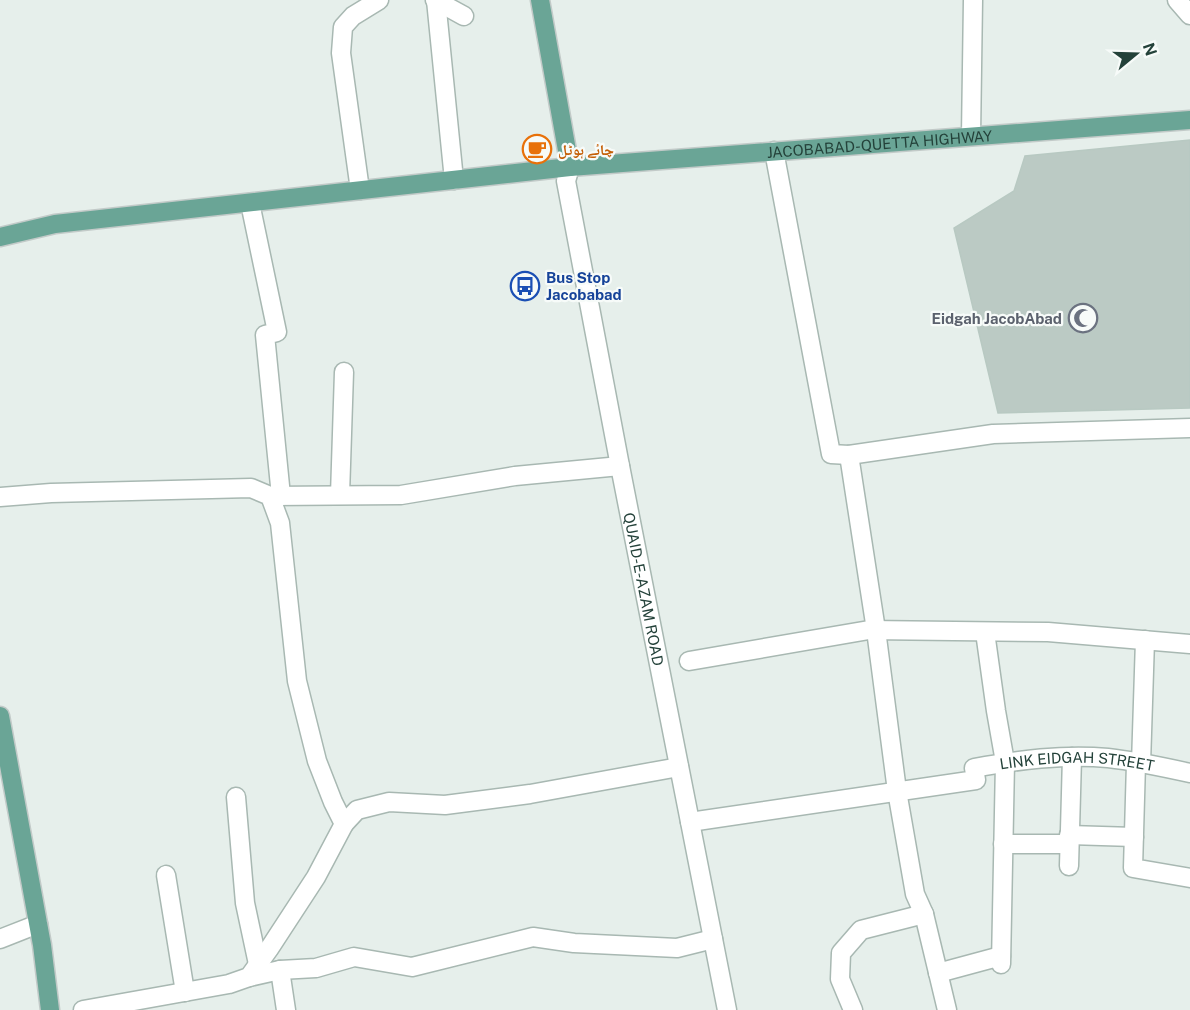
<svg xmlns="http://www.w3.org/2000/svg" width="1190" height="1010" font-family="'Public Sans','Noto Naskh Arabic',sans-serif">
  <rect width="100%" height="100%" fill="#e6efeb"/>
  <polygon fill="#bbcac4" stroke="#b8c9c2" stroke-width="1.5" points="1190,140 1190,408 998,413 954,228 1014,191 1025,156"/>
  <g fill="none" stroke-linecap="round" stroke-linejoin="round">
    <g stroke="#a8b8b2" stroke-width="21">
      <g id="minor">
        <polyline points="435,0 464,16"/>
        <polyline points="436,0 454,180"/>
        <polyline points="1177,0 1190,15"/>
        <polyline points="971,136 973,0"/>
        <polyline points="774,151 831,454 849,455 993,434 1190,428"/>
        <path id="s1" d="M570,167l-4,14 54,285 107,544"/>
        <polyline points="360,190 341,53 343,27 353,16 379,0"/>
        <polyline points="250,203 277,332 265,335 281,496"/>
        <polyline points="849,455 876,630 897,791 915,894 924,914 947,1010"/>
        <polyline points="340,495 344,372"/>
        <polyline points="270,496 401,495 515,476 620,466"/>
        <polyline points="0,497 51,493 251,488 270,496 280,523 297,681 317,761 333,802 344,824 316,877 269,949 249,977 229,984 83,1010"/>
        <polyline points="985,632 996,711 1005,762 1001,964"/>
        <polyline points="689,661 869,630 1048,632 1190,644"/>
        <polyline points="1136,763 1133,868 1190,878"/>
        <polyline points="1141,764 1145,640"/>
        <polyline points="236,797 245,903 258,964"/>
        <path id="s2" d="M690,822l286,-42 -2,-12c44,-8 89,-14 134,-10 27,3 55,9 82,15"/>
        <polyline points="344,824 357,810 389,802 445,805 530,794 679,767"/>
        <polyline points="1069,835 1134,837"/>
        <polyline points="1003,844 1069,844"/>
        <polyline points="1069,866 1072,757"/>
        <polyline points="166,875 185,992"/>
        <polyline points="0,939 38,924"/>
        <polyline points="280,970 286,1010"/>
        <polyline points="938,973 1001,956"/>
        <polyline points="249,977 280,970 316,968 354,957 412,967 533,937 574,943 677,948 713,939"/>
        <polyline points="853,1010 840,979 841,953 861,930 924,914"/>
      </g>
    </g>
    <g stroke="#c2cac8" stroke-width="21">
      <g id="major">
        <polyline points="540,0 570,167"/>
        <path id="s3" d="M0,237l55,-13 515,-57 620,-47"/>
        <polyline points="0,716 42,945 50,1010"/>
      </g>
    </g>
    <use href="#minor" stroke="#fff" stroke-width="18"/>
    <use href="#major" stroke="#6aa596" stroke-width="18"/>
  </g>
  <defs>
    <g id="cafe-ring" transform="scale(1.5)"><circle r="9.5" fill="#f7fbf9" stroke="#e8710a" stroke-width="1.5"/><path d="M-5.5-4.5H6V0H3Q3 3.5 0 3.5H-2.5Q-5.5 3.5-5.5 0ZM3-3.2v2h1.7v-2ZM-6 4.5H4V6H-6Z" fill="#e8710a"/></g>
    <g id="bus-ring" transform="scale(1.5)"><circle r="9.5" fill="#f7fbf9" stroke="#1a4fb4" stroke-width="1.5"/><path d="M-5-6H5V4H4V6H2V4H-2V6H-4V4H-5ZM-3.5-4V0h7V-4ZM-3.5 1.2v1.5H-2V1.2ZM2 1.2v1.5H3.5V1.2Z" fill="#1a4fb4"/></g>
    <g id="mosque-ring" transform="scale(1.5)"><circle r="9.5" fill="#f7fbf9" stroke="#6b7280" stroke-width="1.5"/><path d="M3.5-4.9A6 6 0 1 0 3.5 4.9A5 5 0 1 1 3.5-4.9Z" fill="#6b7280"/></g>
  </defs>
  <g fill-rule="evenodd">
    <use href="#cafe-ring" x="537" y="149"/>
    <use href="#bus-ring" x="525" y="286"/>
    <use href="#mosque-ring" x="1083" y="318"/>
  </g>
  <g text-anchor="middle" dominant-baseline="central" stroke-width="4.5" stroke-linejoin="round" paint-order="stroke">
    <g font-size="15" fill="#24423a" stroke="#f7fbf9">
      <text stroke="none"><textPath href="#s3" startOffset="885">JACOBABAD-QUETTA HIGHWAY</textPath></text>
      <text stroke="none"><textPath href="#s1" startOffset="430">QUAID-E-AZAM ROAD</textPath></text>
      <text stroke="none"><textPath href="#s2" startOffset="405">LINK EIDGAH STREET</textPath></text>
    </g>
    <g font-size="15" font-weight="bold" fill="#c56008" stroke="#f7fbf9" text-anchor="start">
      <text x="558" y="149">چائے ہوٹل</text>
    </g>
    <g font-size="15" font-weight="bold" fill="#164399" stroke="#f7fbf9" text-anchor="start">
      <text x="546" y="277">Bus Stop<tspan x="546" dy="17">Jacobabad</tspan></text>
    </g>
    <g font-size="15" font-weight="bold" fill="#5b616d" stroke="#f7fbf9" text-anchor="end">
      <text x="1062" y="318">Eidgah JacobAbad</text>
    </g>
  </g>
  <g transform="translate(1136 54) rotate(71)" stroke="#f7fbf9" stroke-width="4.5" paint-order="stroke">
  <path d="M0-4.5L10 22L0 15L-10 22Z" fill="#24423a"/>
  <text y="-9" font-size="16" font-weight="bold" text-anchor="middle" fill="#24423a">N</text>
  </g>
</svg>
